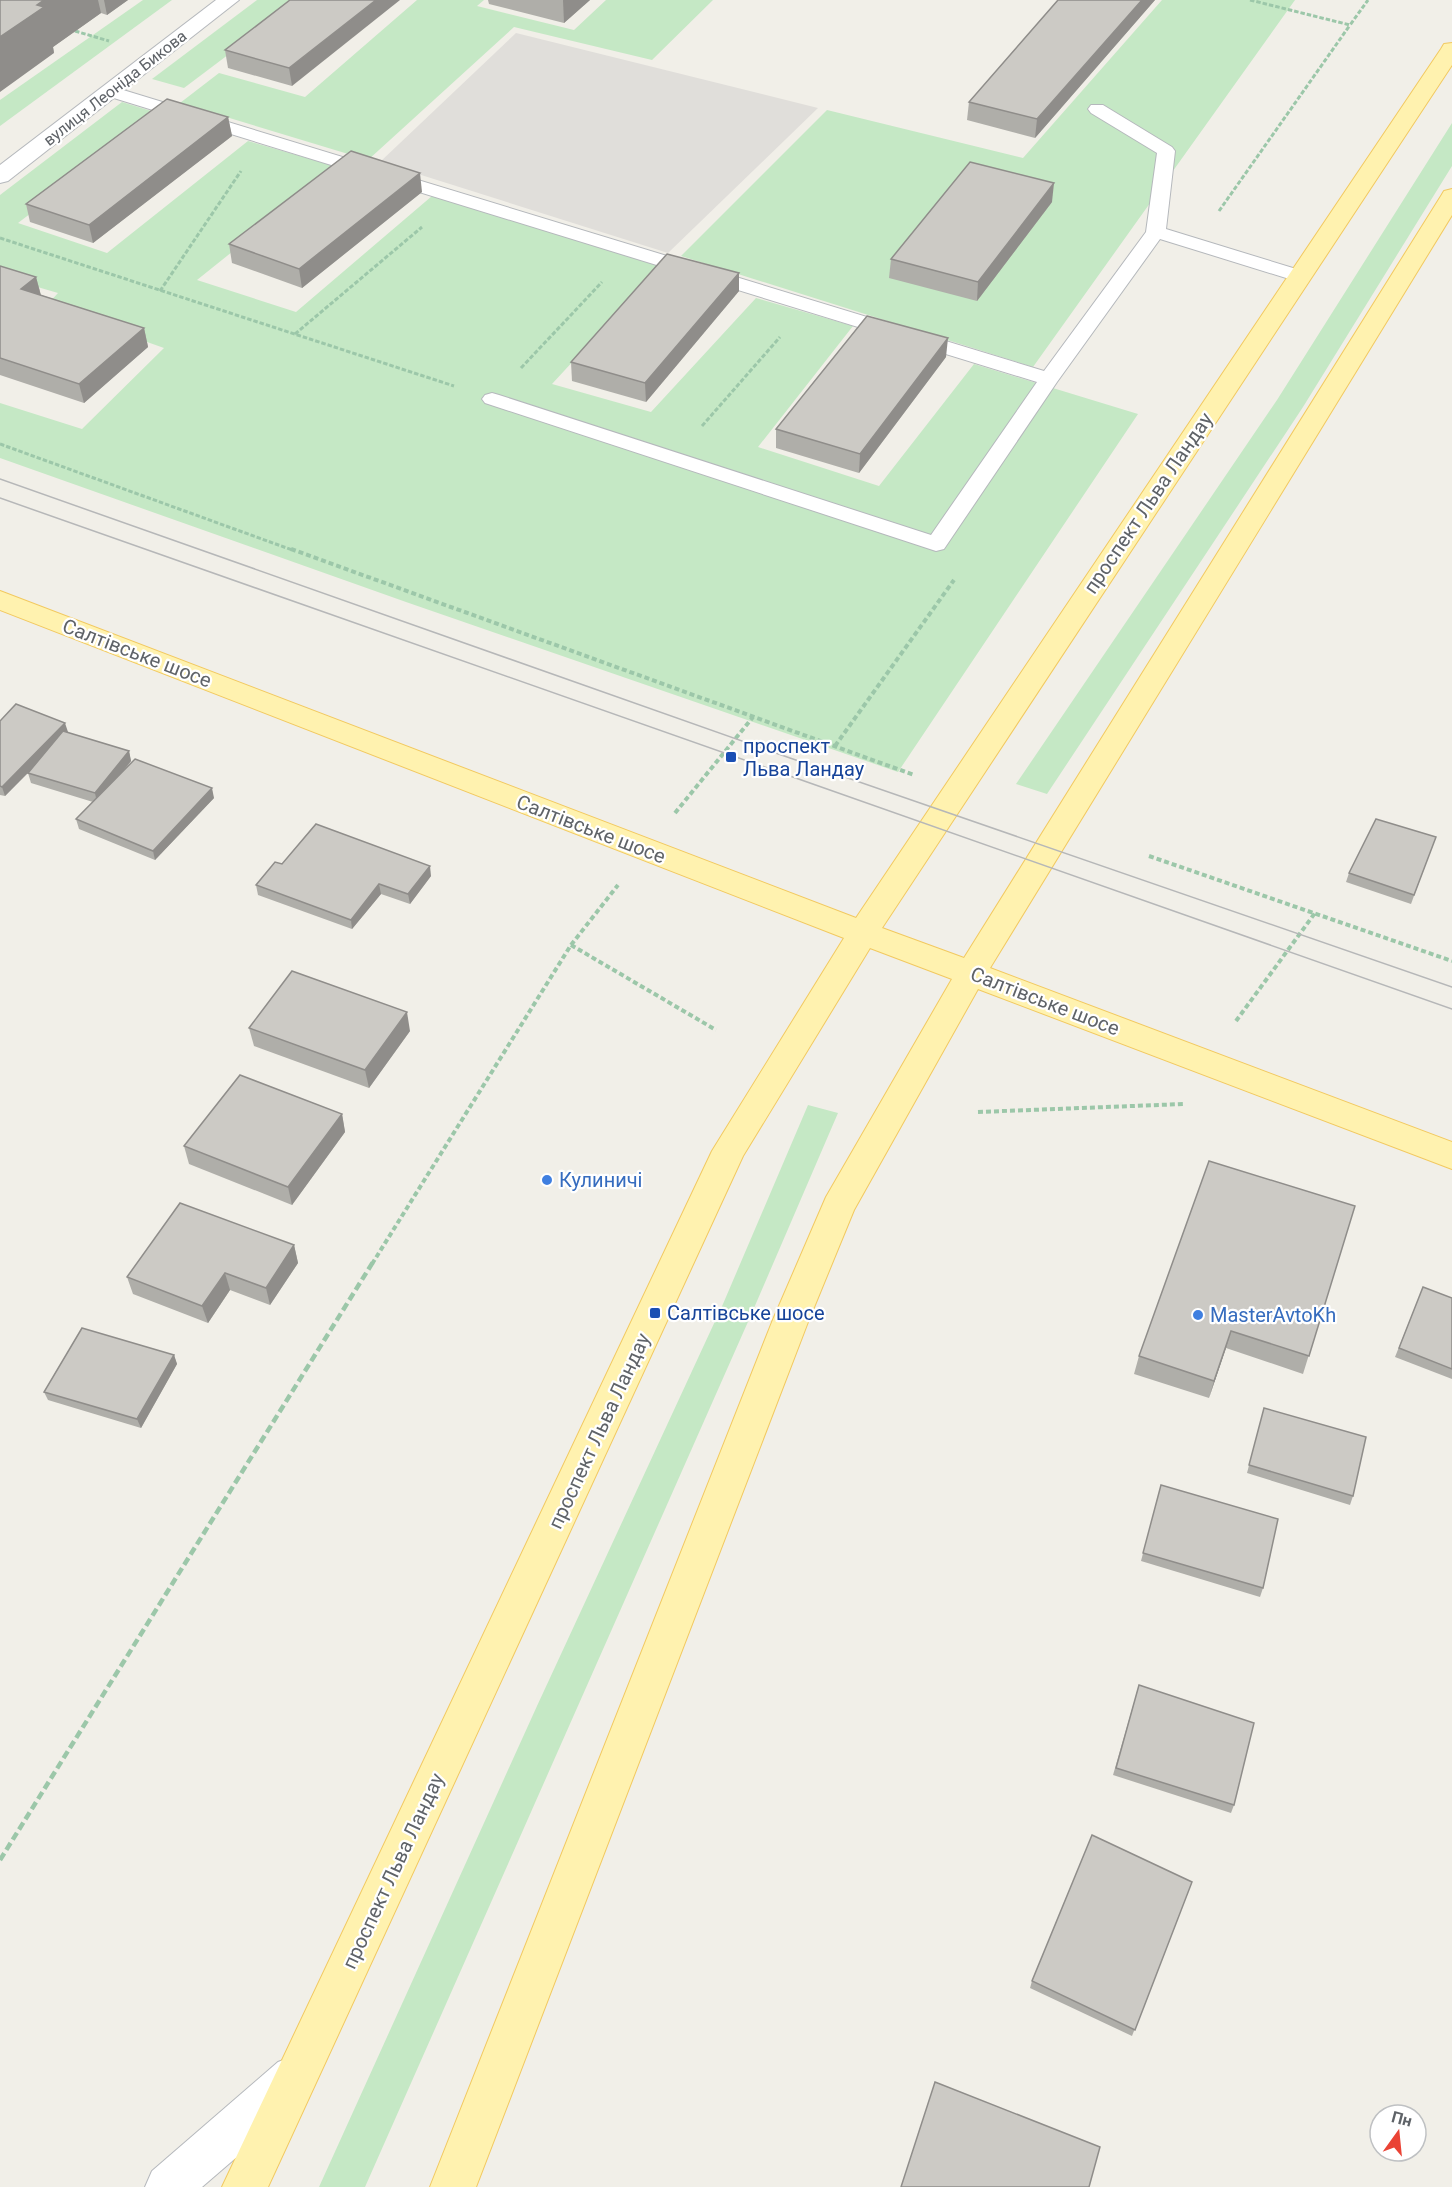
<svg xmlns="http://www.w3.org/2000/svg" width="1452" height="2187" font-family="Roboto,sans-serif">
  <rect width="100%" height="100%" fill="#f1efe8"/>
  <polygon fill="#e0deda" points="516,33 818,108 668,253 380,162"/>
  <g fill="#c5e8c5">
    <polygon points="143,0 172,0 0,126 0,100"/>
    <polygon points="257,0 301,0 184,88 152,79"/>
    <polygon points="417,0 484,0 477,6 574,30 606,0 713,0 652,60 514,27 368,160 180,103 219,73 305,97"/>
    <polygon points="1162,0 1295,0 1033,367 681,256 827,110 1023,158"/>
    <polygon points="122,102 161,114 18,223 107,253 248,141 338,167 197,280 296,312 432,196 661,266 552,384 651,412 756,298 853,326 758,447 879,486 974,364 1138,414 898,772 406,602 0,458 0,403 82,429 164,348 46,306 58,293 0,276 0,195"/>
    <polygon points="1452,123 1452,166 1303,407 1047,794 1016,784 1277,400"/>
    <polygon points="808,1105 838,1113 751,1315 365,2187 319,2187 537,1706 723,1304"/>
  </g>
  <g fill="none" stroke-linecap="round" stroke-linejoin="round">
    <g stroke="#b5b8bc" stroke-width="2">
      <polygon id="lane" points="110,86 1044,371 1146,232 1157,153 1091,113 1088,109 1091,105 1103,105 1172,147 1175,151 1166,229 1306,272 1309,276 1306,280 1299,282 1160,239 1057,382 944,549 936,551 485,403 482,399 485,395 492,393 499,395 931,535 1037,382 104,95 101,91 104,87"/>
    </g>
    <g stroke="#b5b8bc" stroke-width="2">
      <g id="street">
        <polygon points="216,0 239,0 8,181 0,183 0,165"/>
        <polygon points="294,2056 310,2062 316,2078 310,2094 202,2187 145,2187 152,2171 278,2062"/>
      </g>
    </g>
    <g stroke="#f2c960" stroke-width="2">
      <polygon id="primary" points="1452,43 1452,65 882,928 964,958 1441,196 1444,191 1452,189 1452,215 990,968 1452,1142 1452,1169 978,989 854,1210 808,1322 476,2187 430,2187 772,1322 826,1197 952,979 870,948 743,1156 268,2187 222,2187 712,1151 844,938 0,610 0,591 856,918 1441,49 1444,44"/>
    </g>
    <g stroke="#9cc7a9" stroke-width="3" stroke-dasharray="4.5 2" stroke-linecap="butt">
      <polyline points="1250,0 1350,25 1368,0"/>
      <polyline points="75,31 109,41"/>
      <polyline points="1219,211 1350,25"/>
      <polyline points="0,238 454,386"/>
      <polyline points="160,291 241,171"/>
      <polyline points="295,334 422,227"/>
      <polyline points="521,368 602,282"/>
      <polyline points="702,426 780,337"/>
      <polyline points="0,444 295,551"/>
    </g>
    <g stroke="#9cc7a9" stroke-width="4" stroke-dasharray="5 3" stroke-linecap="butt">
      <polyline points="291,549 914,775"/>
      <polyline points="835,746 954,580"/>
      <polyline points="675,813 753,717"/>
      <polyline points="1149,856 1452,961"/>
      <polyline points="571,945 716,1030"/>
      <polyline points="1236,1021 1315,913"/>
      <polyline points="978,1112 1184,1104"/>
      <polyline points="372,1264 571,945 618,885"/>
    </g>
    <polyline stroke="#9cc7a9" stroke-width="4.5" stroke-dasharray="8 4" stroke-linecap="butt" points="0,1860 373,1262"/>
    <use href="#lane" fill="#fff" fill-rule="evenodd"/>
    <use href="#street" fill="#fff" fill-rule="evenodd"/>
    <use href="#primary" fill="#fff2af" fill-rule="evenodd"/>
    <g stroke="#b6b7b8" stroke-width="1.5">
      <polyline points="0,479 790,758 1452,987"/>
      <polyline points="0,498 1452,1009"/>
    </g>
  </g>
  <g fill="#afaea9">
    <polygon points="0,0 128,0 107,15 101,13 53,47 54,53"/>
    <polygon points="290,0 292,86 228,68 225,50"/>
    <polygon points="488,0 590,0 564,23 489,4"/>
    <polygon points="1058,0 1155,0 1035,138 967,120 969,102"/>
    <polygon points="228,117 232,136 93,243 30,222 26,204"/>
    <polygon points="422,192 302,288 232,263 229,244"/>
    <polygon points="1052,202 977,301 889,278 891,259"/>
    <polygon points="0,266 36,277 41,295 144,328 148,347 84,403 0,375"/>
    <polygon points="739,273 739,291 646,402 572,381 571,362"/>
    <polygon points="946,357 859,473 776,448 776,429"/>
    <polygon points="0,721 68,733 129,751 131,761 123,772 214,798 155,860 79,829 76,819 93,802 31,783 28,773 5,796 0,795"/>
    <polygon points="1432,847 1411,904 1346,882 1349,873"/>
    <polygon points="282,864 431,876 410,904 381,894 352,929 258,895 256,885"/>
    <polygon points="249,1028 410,1031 369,1088 254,1046"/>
    <polygon points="342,1114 345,1132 292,1205 189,1164 184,1146"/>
    <polygon points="1355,1206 1303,1374 1226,1348 1209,1398 1134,1374 1139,1356"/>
    <polygon points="294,1245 298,1263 270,1305 230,1290 208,1323 133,1294 127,1277"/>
    <polygon points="1423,1287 1452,1298 1452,1379 1395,1357"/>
    <polygon points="174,1355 177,1364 141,1428 48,1400 44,1392"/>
    <polygon points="1264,1408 1353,1496 1350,1505 1247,1473"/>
    <polygon points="1161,1485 1263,1588 1260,1597 1141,1561"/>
    <polygon points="1139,1685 1234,1805 1231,1813 1113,1775"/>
    <polygon points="1192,1882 1132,2036 1030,1988 1032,1981"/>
  </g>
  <g fill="#8f8d8a">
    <polygon points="44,0 98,0 101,13 53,47 54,53 0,92 0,37 37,5"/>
    <polygon points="104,0 128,0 107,15"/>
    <polygon points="376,0 400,0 292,86 289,68"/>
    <polygon points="563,0 590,0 564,23"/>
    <polygon points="1142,0 1155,0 1035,138 1037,119"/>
    <polygon points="228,117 232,136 93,243 89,225"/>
    <polygon points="420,173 422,192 302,288 299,269"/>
    <polygon points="1054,183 1052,202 977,301 978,282"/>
    <polygon points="739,273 739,291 646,402 645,383"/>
    <polygon points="36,277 41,296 21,289"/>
    <polygon points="144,328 148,347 84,403 79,384"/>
    <polygon points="948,338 946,357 859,473 860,454"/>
    <polygon points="65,723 68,732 5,796 2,787"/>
    <polygon points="129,751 131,761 97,803 95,793"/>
    <polygon points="212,788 214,798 155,860 153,851"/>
    <polygon points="430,866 431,876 410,904 408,894"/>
    <polygon points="379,884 381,894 352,929 351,920"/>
    <polygon points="407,1012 410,1031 369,1088 365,1070"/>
    <polygon points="342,1114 345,1132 292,1205 288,1187"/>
    <polygon points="294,1245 298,1263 270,1305 266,1288"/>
    <polygon points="225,1273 230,1290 208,1323 202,1306"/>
    <polygon points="1231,1331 1226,1348 1209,1398 1214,1381"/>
    <polygon points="174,1355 177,1364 141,1428 137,1419"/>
  </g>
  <g fill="#cccac5" stroke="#8f8d8a" stroke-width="1.5">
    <polygon points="0,0 44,0 37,5 44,7 0,37"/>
    <polygon points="290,0 376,0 289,68 225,50"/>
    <polygon points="1058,0 1142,0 1037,119 969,102"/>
    <polygon points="167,99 228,117 89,225 26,204"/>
    <polygon points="351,151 420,173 299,269 229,244"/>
    <polygon points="970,162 1054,183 978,282 891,259"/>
    <polygon points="667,254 739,273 645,383 571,362"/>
    <polygon points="0,266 36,277 21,289 144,328 79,384 0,358"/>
    <polygon points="867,316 948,338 860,454 776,429"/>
    <polygon points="16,704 65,723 2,787 0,786 0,721"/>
    <polygon points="63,731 129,751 95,793 28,773"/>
    <polygon points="135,759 212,788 153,851 76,819"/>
    <polygon points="1376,819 1436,837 1414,895 1349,873"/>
    <polygon points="316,824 430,866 408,894 379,884 351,920 256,885 275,862 282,864"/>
    <polygon points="292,971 407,1012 365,1070 249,1028"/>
    <polygon points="240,1075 342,1114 288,1187 184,1146"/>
    <polygon points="1209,1161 1355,1206 1309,1356 1231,1331 1214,1381 1139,1356"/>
    <polygon points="180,1203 294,1245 266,1288 225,1273 202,1306 127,1277"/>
    <polygon points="1423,1287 1452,1298 1452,1369 1399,1348"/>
    <polygon points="82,1328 174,1355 137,1419 44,1392"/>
    <polygon points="1264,1408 1366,1437 1353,1496 1249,1465"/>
    <polygon points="1161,1485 1278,1519 1263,1588 1143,1553"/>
    <polygon points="1139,1685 1254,1723 1234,1805 1116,1768"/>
    <polygon points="1092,1835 1192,1882 1135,2030 1032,1981"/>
    <polygon points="935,2082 1100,2147 1089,2187 901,2187"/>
  </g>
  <g fill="#1a4fb4" stroke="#fff" stroke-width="2">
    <rect x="725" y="751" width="12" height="12" rx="3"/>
    <rect x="649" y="1307" width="12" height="12" rx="3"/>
  </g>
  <g fill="#3f7fe0" stroke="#fff" stroke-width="2">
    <circle cx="547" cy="1180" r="6"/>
    <circle cx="1198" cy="1315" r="6"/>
  </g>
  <g text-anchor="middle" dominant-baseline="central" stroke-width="4.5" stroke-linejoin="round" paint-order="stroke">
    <g font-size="16" fill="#5f6368" stroke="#fff">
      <text transform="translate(115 88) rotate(-38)">вулиця Леоніда Бикова</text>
    </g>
    <g font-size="20" fill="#5f6368" stroke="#fff">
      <text transform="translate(1148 503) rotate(-56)">проспект Льва Ландау</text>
      <text transform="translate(137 653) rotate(21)">Салтівське шосе</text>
      <text transform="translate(591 829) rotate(21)">Салтівське шосе</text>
      <text transform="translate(1045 1001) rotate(21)">Салтівське шосе</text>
      <text transform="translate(599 1431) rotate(-65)">проспект Льва Ландау</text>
      <text transform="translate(393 1871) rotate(-65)">проспект Льва Ландау</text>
    </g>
    <g font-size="20" fill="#164399" stroke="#fff" text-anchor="start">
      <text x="743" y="746">проспект<tspan x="743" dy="23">Льва Ландау</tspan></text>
      <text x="667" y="1313">Салтівське шосе</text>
    </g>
    <g font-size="20" fill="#366cbe" stroke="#fff" text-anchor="start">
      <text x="559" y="1180">Кулиничі</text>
      <text x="1210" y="1315">MasterAvtoKh</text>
    </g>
  </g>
  <g transform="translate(1398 2133) rotate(15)"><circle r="28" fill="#ffffff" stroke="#bfc1c3" stroke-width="1.5"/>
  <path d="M0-4.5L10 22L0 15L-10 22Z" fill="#ea4335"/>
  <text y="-9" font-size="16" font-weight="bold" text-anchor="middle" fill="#5f6368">Пн</text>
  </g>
</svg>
